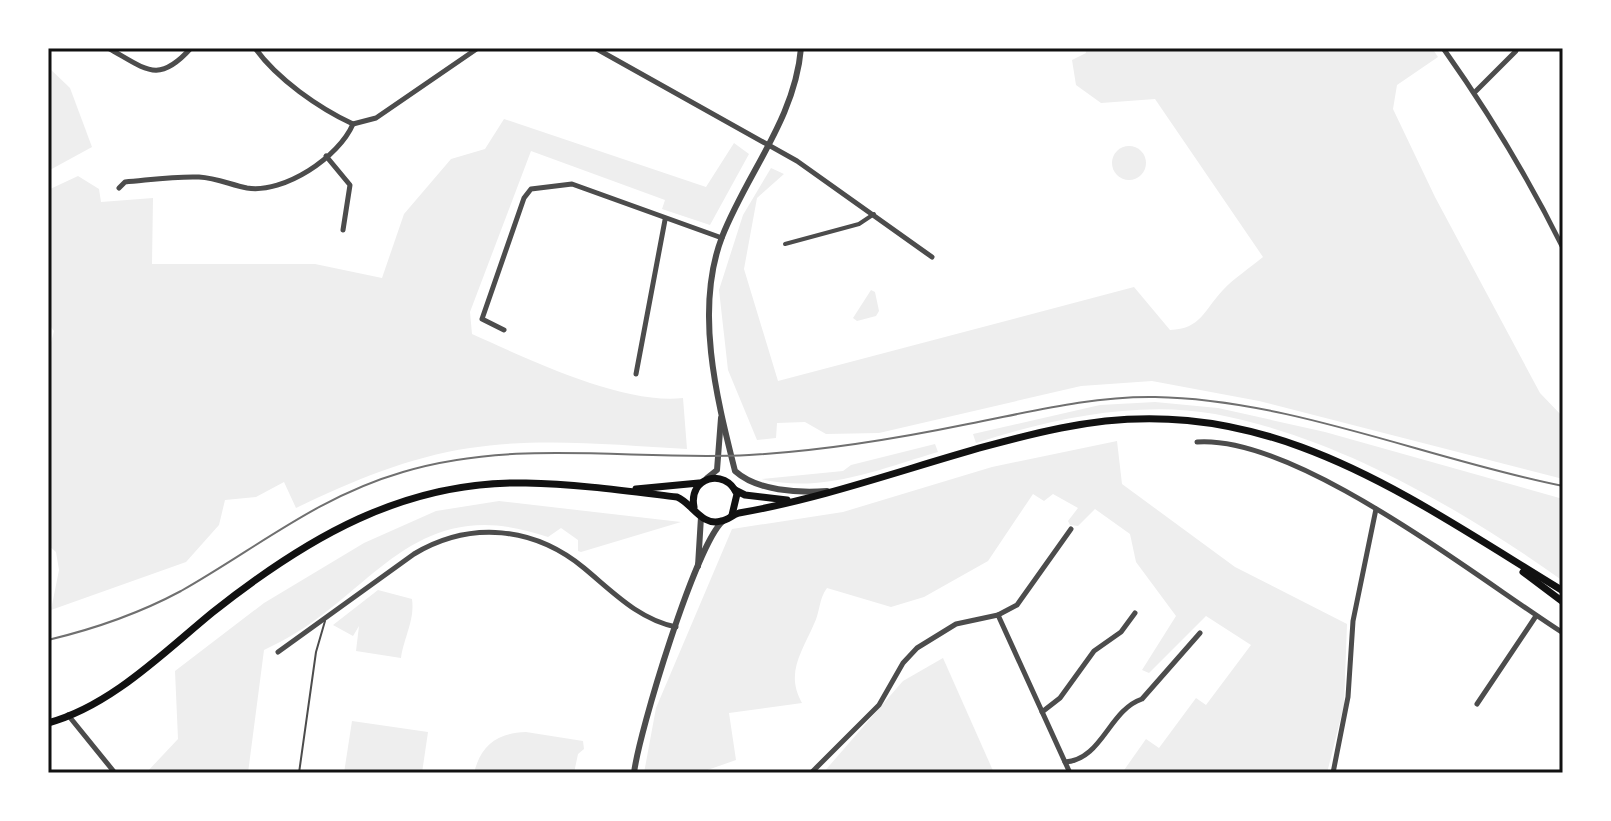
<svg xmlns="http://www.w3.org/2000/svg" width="1611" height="821" font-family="'Noto Sans',sans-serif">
  <rect width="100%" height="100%" fill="#fff"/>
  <g fill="#eee">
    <path d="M1085,48h347l6,9 -41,28 -4,24 42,88 105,196 23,24v62l-304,-78 -107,-20 -71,5 -202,47 -53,1 -21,-12 -28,1 -1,15 -19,2 -29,-70 -9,-80 24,-75 28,-47 13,6 -27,24 -13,71 34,112 356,-94 36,43c31,-1 34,-20 53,-40 11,-12 27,-22 40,-33l-108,-158 -54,4 -25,-18 -4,-25 14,-7z"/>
    <polygon points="48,67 70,88 92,147 48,171"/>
    <path d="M504,119l202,68 28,-44 15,11 -39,71 -48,-16 3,-9 -134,-49 -61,161 2,22c56,25 151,71 211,64l4,51c-71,-4 -147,-12 -217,-1 -61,9 -118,33 -174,60l-12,-26 -28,15 -31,3 -6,25 -33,37 -135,48 8,-40 -3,-18 -8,-7v-191l6,-23 -6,-8v-133l30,-14 21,13 2,13 52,-4 -1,66h163l67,14 22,-64 47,-55 34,-10z"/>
    <circle cx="1129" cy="163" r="17"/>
    <polygon points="871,290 875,292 879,311 876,316 857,321 853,318"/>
    <path d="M1155,402l63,6 107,24 238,67v82c-101,-72 -225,-144 -348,-167 -79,-14 -164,5 -239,29l-3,-9 127,-29z"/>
    <path d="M1117,441l5,43 113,83 112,57 -3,81 -17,68h-205l24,-34 13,9 37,-50 10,7 45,-60 -45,-29 -57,57 -7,-3 34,-54 -40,-54 -6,-28 -35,-25 -17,17 -8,-1 -2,-4 10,-13 -25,-14 -9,7 -11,-7 -45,67 -64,36 -33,10 -64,-19c-8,10 -7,24 -13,36 -12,28 -29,49 -12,79l-73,10 7,47 -37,13h-55l12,-65 76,-179 111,-17 149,-45z"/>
    <path d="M935,444l3,8c-58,17 -116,42 -177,27l82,-8 8,-6z"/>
    <path d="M499,501l182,21 -100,30 -3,-1v-11l-17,-12 -13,9c-141,-49 -176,66 -284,113l-16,123h-102l32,-34 -3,-68 89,-68 100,-60 72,-32z"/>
    <path d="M378,590l34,9c3,21 -8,38 -11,59l-45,-7 3,-25 -6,10 -20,-11z"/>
    <polygon points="943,658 994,773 823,773 903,681"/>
    <polygon points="352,721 428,732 422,773 344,773"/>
    <path d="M526,732l57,9 1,8 -6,5 -4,19h-100c7,-28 23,-40 52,-41z"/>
  </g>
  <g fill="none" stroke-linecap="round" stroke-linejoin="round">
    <polyline stroke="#4c4c4c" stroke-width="2" points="299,773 316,652 325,621"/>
    <polyline stroke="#4c4c4c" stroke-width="4" points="785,244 859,224 874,214"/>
    <g stroke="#4c4c4c" stroke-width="5">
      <path d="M108,48c38,21 50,37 83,0"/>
      <path d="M255,48c22,31 64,60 98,76"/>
      <polyline points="595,48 797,161 932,257"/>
      <path d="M1443,48c46,65 85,129 120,200"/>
      <polyline points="1476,91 1516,51"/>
      <polyline points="326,156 350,185 343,230"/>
      <path d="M119,188l6,-6c24,-2 50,-6 74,-5 18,1 32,8 48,11 37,6 92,-31 106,-64l23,-6 102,-70"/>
      <polyline points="504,330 482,319 524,198 531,189 572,184 722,238"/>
      <polyline points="636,374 665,220"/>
      <path d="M1197,442c100,-7 280,136 366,191"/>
      <polyline points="998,615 1017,605 1071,529"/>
      <path d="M278,652l136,-98c57,-34 120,-27 170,14 29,24 54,51 92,59"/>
      <polyline points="1477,704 1536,616"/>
      <polyline points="1042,712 1060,698 1094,651 1121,632 1135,613"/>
      <polyline points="68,715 115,773"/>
      <path d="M1065,762c37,-2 44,-52 77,-63l58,-66"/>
      <polyline points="811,773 879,705 903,663 917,648 956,624 998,615 1070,773"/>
      <polyline points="1333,773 1348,697 1353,621 1376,509"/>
    </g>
    <g stroke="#4c4c4c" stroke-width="6">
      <path d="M801,48c-6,71 -54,125 -79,189 -28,73 -5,162 13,234 22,20 63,22 92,20"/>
      <polyline points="707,478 717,470 721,418"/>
      <polyline points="698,566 701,517"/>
      <path d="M634,773c5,-41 62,-229 89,-252"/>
    </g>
    <g stroke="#111" stroke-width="7">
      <polyline points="636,489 699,483"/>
      <polyline points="735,490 745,495 787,500"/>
      <path d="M694,507c-6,-30 31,-40 43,-13l-5,21"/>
      <polyline points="1523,572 1563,602"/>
      <path d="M48,723c63,-17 116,-71 165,-111 92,-73 191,-132 313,-129 50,1 101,8 151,14 15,6 25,30 44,24 7,-1 11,-6 18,-8 110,-19 213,-63 322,-85 200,-42 341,65 502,163"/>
    </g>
    <path stroke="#707070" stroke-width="2" d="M48,640c46,-11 92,-27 133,-49 76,-43 136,-94 222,-119 113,-34 230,-11 346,-17 74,-4 146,-16 219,-31 62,-12 123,-28 187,-27 134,2 276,63 408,89"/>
  </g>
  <rect width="1611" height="821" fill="none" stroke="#ffffff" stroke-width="100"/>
  <rect x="50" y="50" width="1511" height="721" fill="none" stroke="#111" stroke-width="3"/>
</svg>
